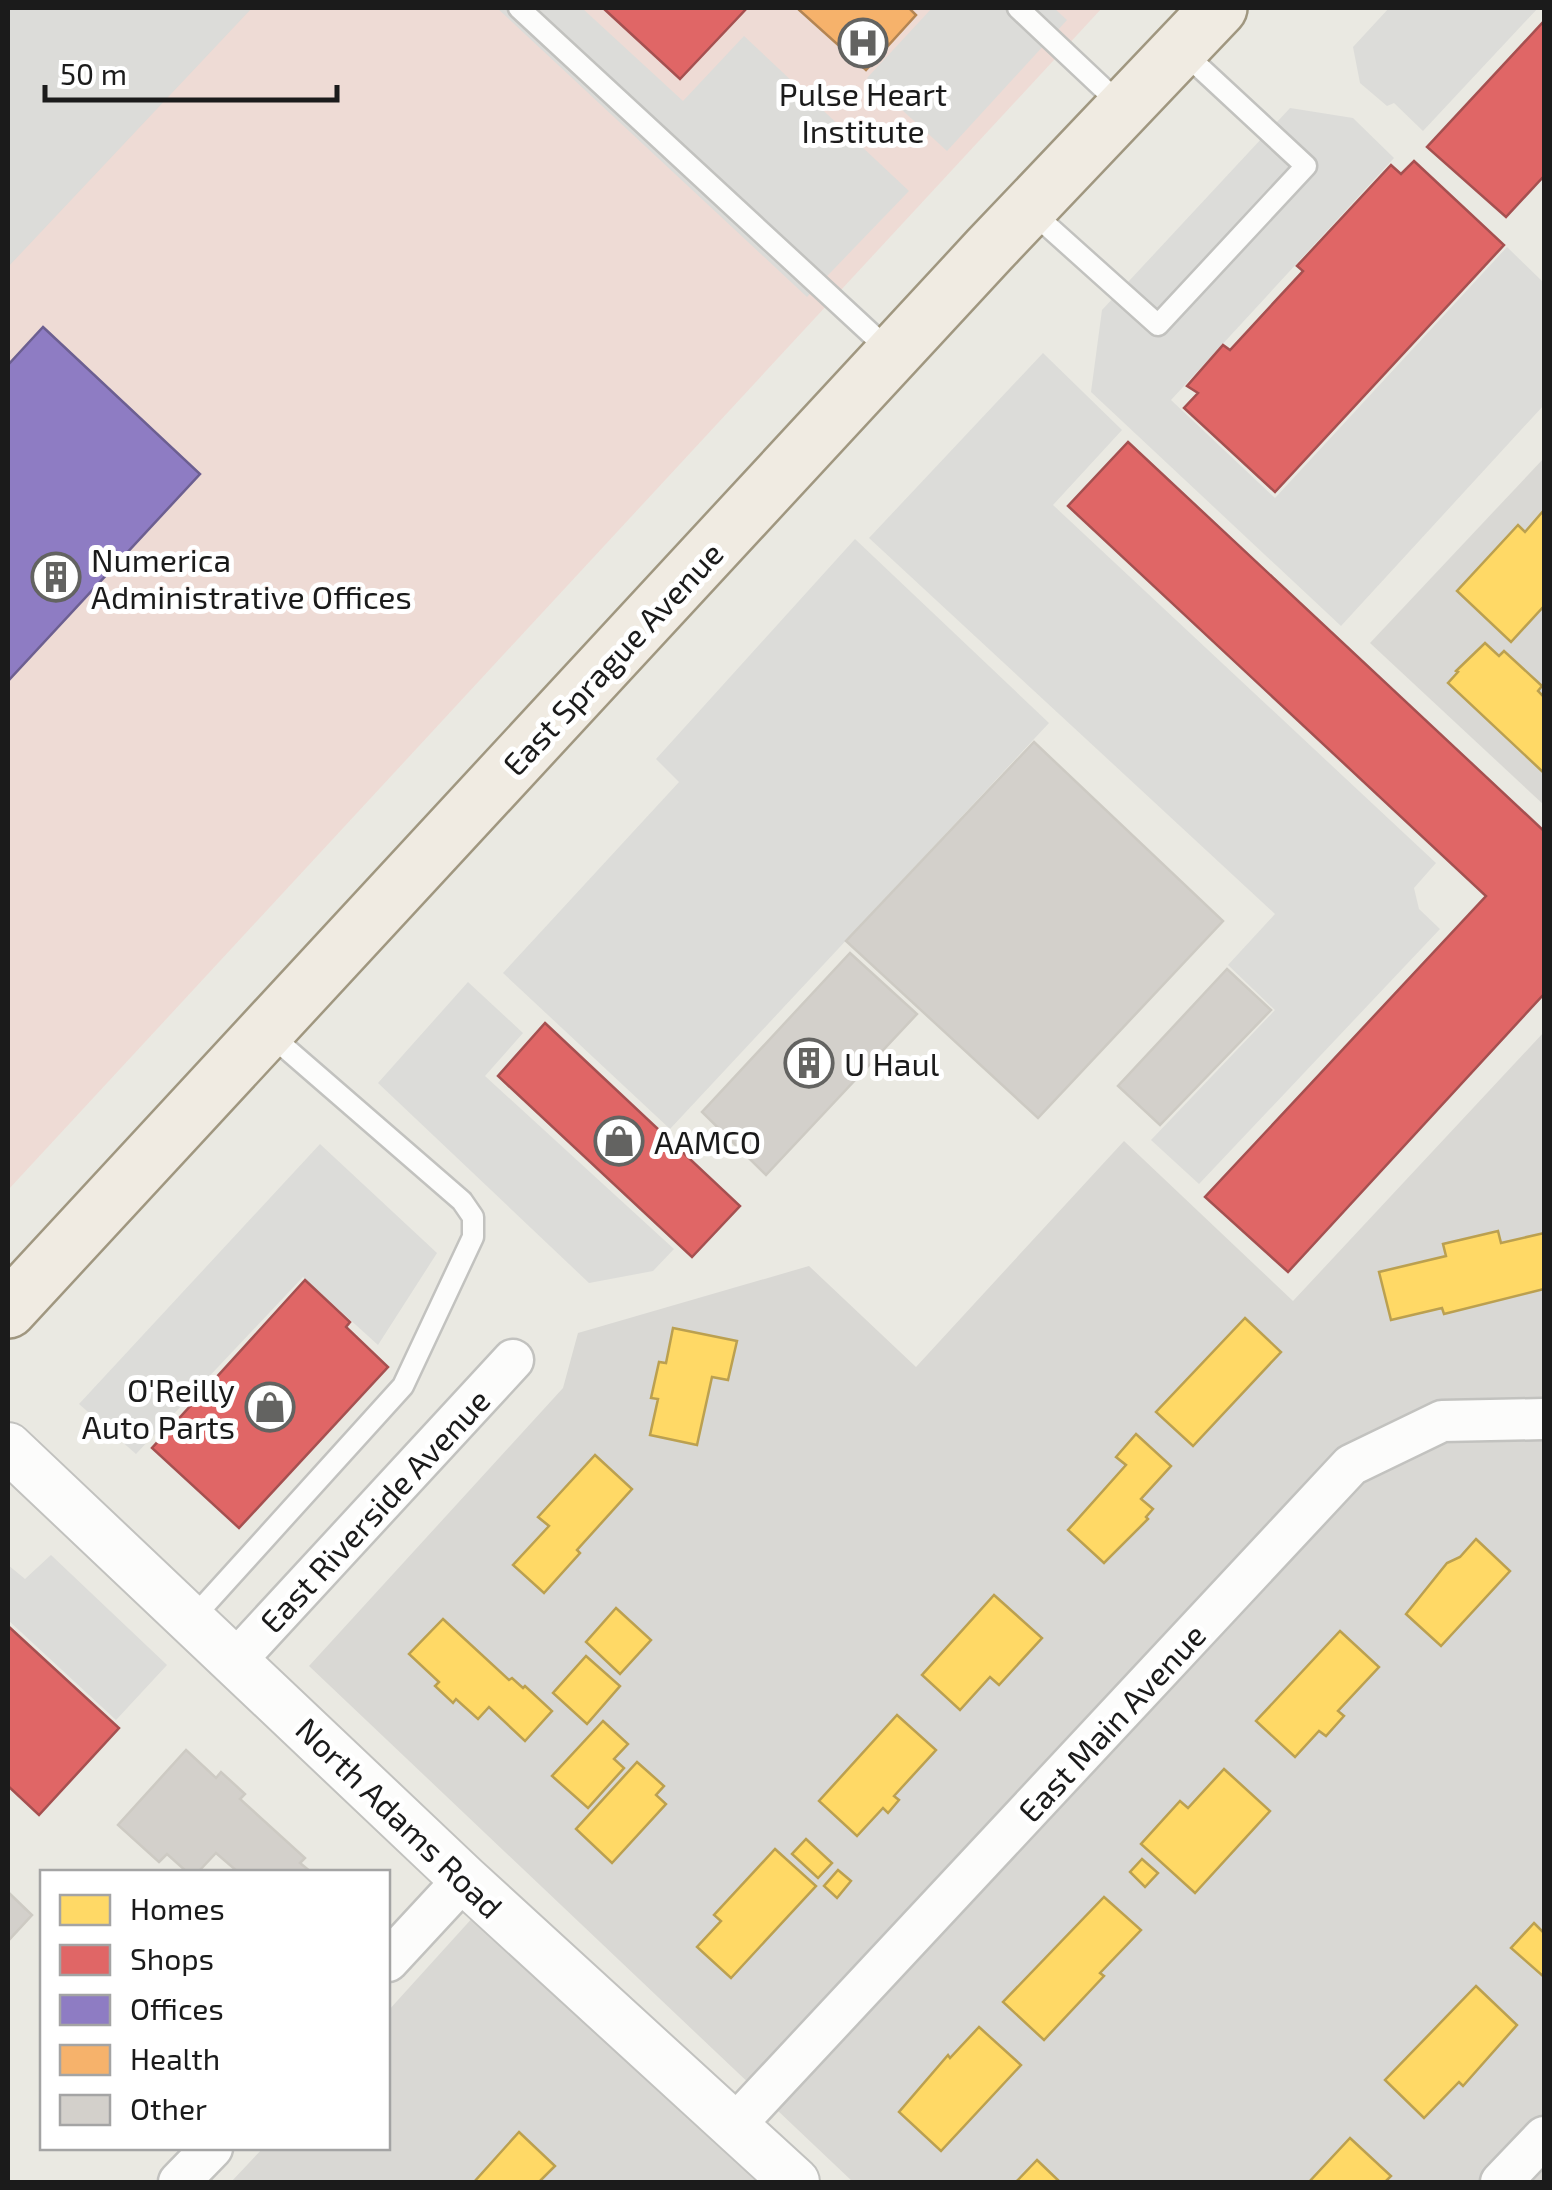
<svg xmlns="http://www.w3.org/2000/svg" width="1552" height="2190" font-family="'Exo 2',sans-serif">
  <rect width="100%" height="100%" fill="#eae9e2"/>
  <g fill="#d9d8d4">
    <polygon points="1544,458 1544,805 1370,643"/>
    <polygon points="1544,1032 1544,2182 853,2182 309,1666 563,1388 578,1333 809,1266 916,1367 1124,1141 1293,1301"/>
    <polygon points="475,1915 761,2182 231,2182 263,2148 388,2148 388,2011"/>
  </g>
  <polygon fill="#eedbd5" points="8,8 1102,8 8,1190"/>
  <g fill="#dcdcd9">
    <polygon points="8,8 252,8 8,267"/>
    <polygon points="497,8 582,8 683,101 744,36 909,191 807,297"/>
    <polygon points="932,8 1054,8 1067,20 947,151 867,78"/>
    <polygon points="1389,8 1538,8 1423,131 1394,103 1387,106 1360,83 1353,47"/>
    <polygon points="1290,108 1353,118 1394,158 1171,400 1275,498 1507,247 1544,283 1544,405 1341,626 1091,392 1102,310"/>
    <polygon points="1043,353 1122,430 1053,505 1436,863 1414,888 1419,909 1440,929 1199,1184 1151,1140 1275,1010 1228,965 1275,914 869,538"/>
    <polygon points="855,539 1049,723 670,1129 503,973 679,782 656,759"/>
    <polygon points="468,982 523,1033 485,1076 674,1249 653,1271 589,1283 378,1083"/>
    <polygon points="320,1144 437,1253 378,1345 303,1277 136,1454 79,1404"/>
    <polygon points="51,1555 167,1665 116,1720 8,1620 8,1565 25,1579"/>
  </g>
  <g fill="#ffd966" stroke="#bba050" stroke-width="2.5">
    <polygon points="1544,510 1544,606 1511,642 1457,591 1518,525 1525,532"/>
    <polygon points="1485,643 1499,656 1504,651 1542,686 1538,691 1544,697 1544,773 1448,683 1458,672 1456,671"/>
    <polygon points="1498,1231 1501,1243 1544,1233 1544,1289 1444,1314 1442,1308 1391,1320 1379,1272 1446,1256 1443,1244"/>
    <polygon points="1245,1318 1281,1352 1193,1446 1156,1412"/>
    <polygon points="673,1328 737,1341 728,1380 712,1377 697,1445 650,1435 658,1399 651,1398 659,1362 666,1363"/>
    <polygon points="1136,1434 1171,1466 1141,1499 1153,1509 1146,1517 1148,1519 1104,1563 1068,1530 1126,1465 1116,1457"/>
    <polygon points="595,1455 632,1489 577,1550 580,1553 544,1593 513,1565 549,1526 538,1517"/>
    <polygon points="1476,1539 1510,1571 1441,1646 1406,1614 1447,1563 1460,1557"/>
    <polygon points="994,1595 1042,1638 999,1685 990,1677 960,1710 922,1675"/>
    <polygon points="616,1608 651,1640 620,1674 586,1642"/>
    <polygon points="443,1619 509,1680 512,1678 523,1688 525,1686 552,1711 525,1741 489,1707 478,1719 456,1699 453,1703 435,1686 439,1682 409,1654"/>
    <polygon points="1340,1631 1379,1667 1338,1711 1344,1716 1326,1736 1319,1731 1295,1757 1256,1721"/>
    <polygon points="586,1656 620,1686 587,1724 553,1693"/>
    <polygon points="897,1715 936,1750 894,1796 899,1800 888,1813 883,1808 857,1836 819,1801"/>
    <polygon points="603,1721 628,1744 614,1759 624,1768 588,1808 552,1776"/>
    <polygon points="637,1762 664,1786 656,1795 666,1804 612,1863 576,1829"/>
    <polygon points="1224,1769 1270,1811 1195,1893 1141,1844 1180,1801 1188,1808"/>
    <polygon points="806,1839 832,1863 818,1878 792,1854"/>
    <polygon points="775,1849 816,1886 731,1978 697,1947 721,1921 714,1915"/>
    <polygon points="1142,1859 1158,1873 1145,1887 1130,1872"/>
    <polygon points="838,1870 851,1881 837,1898 824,1886"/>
    <polygon points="1104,1897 1141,1930 1100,1973 1104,1976 1044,2040 1003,2002"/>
    <polygon points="1534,1923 1544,1933 1544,1977 1511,1948"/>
    <polygon points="1476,1986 1517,2025 1463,2086 1459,2082 1424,2118 1385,2080"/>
    <polygon points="979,2027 1021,2065 941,2151 899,2112 948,2055 950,2058"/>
    <polygon points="519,2132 555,2166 539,2182 474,2182"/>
    <polygon points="1350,2138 1391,2176 1385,2182 1309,2182"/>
    <polygon points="1037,2160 1060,2182 1016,2182"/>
  </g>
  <g fill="#e06666" stroke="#a55050" stroke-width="2.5">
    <polygon points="603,8 747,8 680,79"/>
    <polygon points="1544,21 1544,176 1506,217 1427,147"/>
    <polygon points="1414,161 1504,245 1275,492 1184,408 1198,393 1187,386 1223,345 1230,350 1303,271 1297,266 1391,165 1401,174"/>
    <polygon points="1128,442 1544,831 1544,994 1288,1272 1205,1197 1486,896 1068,506"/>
    <polygon points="545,1023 740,1206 692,1257 498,1076"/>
    <polygon points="305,1280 350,1322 346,1327 388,1367 239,1528 152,1448"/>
    <polygon points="8,1626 119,1728 39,1815 8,1786"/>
  </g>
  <polygon fill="#8e7cc3" stroke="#6c5f91" stroke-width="2.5" points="43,327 200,474 8,681 8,365"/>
  <polygon fill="#f6b26b" stroke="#b48553" stroke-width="2.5" points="797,8 909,8 916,15 866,70"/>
  <g fill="#d3d0cb" stroke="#cdcac3" stroke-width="2.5">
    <polygon points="1034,742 1223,921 1038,1118 846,941"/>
    <polygon points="850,953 917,1014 766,1175 702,1112"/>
    <polygon points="1227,969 1271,1010 1160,1125 1118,1086"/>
    <polygon points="186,1750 216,1778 221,1772 245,1794 240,1799 305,1858 300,1863 311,1872 238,1872 216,1853 198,1872 187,1872 167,1854 159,1862 118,1825"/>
    <polygon points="8,1892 32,1915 8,1941"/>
  </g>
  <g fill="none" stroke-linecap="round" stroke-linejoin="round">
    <g stroke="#c2c2bf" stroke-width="25">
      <g id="service">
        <polyline points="519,8 892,353"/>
        <polyline points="1018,8 1122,106"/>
        <polyline points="1031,211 1158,325 1306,166 1180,49"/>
        <polyline points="192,1619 403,1386 473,1237 473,1217 462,1201 266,1031"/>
      </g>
    </g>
    <g stroke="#c2c2bf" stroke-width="45">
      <g id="minor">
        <polyline points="236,1660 513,1360"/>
        <polyline points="388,1961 464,1879"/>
        <polyline points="733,2127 1351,1465 1442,1421 1544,1419"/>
        <polyline points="179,2182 212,2148"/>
        <polyline points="1501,2182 1544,2137"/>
      </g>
    </g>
    <g stroke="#c2c2bf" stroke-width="52">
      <polyline id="tertiary" points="8,1447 464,1879 795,2182"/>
    </g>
    <g stroke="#a09780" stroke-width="60">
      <polyline id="primary" points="8,1310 989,250 1219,8"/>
    </g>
    <use href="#service" stroke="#fcfcfb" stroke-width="20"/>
    <use href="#minor" stroke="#fcfcfb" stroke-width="40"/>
    <use href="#tertiary" stroke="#fcfcfb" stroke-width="48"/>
    <use href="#primary" stroke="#f0ebe2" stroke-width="55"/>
  </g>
  <defs>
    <g id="hospital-ring" transform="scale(2.5)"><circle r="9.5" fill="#fff" stroke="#636361" stroke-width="1.5"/><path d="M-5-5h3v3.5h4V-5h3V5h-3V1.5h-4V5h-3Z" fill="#636361"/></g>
    <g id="building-ring" transform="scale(2.5)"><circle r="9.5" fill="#fff" stroke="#636361" stroke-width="1.5"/><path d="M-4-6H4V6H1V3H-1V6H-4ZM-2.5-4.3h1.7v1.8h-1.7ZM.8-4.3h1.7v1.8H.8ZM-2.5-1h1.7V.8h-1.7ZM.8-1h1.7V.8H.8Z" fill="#636361"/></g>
    <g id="shop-ring" transform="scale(2.5)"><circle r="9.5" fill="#fff" stroke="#636361" stroke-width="1.5"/><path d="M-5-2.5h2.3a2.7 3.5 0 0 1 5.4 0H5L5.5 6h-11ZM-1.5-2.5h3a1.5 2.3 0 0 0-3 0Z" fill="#636361"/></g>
  </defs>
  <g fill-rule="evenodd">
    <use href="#hospital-ring" x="863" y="43"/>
    <use href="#building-ring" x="56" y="577"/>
    <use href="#building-ring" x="809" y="1063"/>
    <use href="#shop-ring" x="619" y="1141"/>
    <use href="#shop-ring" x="270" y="1407"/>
  </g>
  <g text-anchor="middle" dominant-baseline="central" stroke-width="10" stroke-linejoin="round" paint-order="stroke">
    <g font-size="32" fill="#1b1b1b" stroke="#fff" text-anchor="start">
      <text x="863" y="93" text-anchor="middle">Pulse Heart<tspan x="863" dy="37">Institute</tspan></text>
      <text x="91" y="559">Numerica<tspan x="91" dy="37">Administrative Offices</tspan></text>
      <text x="844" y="1063">U Haul</text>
      <text x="654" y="1141">AAMCO</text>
      <text x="235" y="1389" text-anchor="end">O'Reilly<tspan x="235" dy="37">Auto Parts</tspan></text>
    </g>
    <g font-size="32" fill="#1b1b1b" stroke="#fff">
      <text transform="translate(612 658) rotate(-47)">East Sprague Avenue</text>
      <text transform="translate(374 1510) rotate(-47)">East Riverside Avenue</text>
      <text transform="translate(1111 1722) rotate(-47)">East Main Avenue</text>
      <text transform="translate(400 1817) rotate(44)">North Adams Road</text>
    </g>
  </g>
  <rect width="1552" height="2190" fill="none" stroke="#1b1b1b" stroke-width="20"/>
  <rect x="40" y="1870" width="350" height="280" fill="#ffffff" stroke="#a4a4a4" stroke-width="2.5"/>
  <rect x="60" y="1895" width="50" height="30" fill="#ffd966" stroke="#a4a4a4" stroke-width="2.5"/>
  <text x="130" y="1920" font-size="30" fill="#1b1b1b">Homes</text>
  <rect x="60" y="1945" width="50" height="30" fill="#e06666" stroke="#a4a4a4" stroke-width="2.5"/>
  <text x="130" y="1970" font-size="30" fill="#1b1b1b">Shops</text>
  <rect x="60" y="1995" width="50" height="30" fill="#8e7cc3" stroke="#a4a4a4" stroke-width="2.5"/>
  <text x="130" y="2020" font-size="30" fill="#1b1b1b">Offices</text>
  <rect x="60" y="2045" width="50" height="30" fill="#f6b26b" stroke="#a4a4a4" stroke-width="2.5"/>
  <text x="130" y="2070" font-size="30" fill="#1b1b1b">Health</text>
  <rect x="60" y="2095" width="50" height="30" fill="#d3d0cb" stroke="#a4a4a4" stroke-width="2.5"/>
  <text x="130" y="2120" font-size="30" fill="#1b1b1b">Other</text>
  <path d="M45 85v15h292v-15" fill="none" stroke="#1b1b1b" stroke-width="5"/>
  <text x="60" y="85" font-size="30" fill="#1b1b1b" stroke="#ffffff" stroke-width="8" paint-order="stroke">50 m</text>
</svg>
